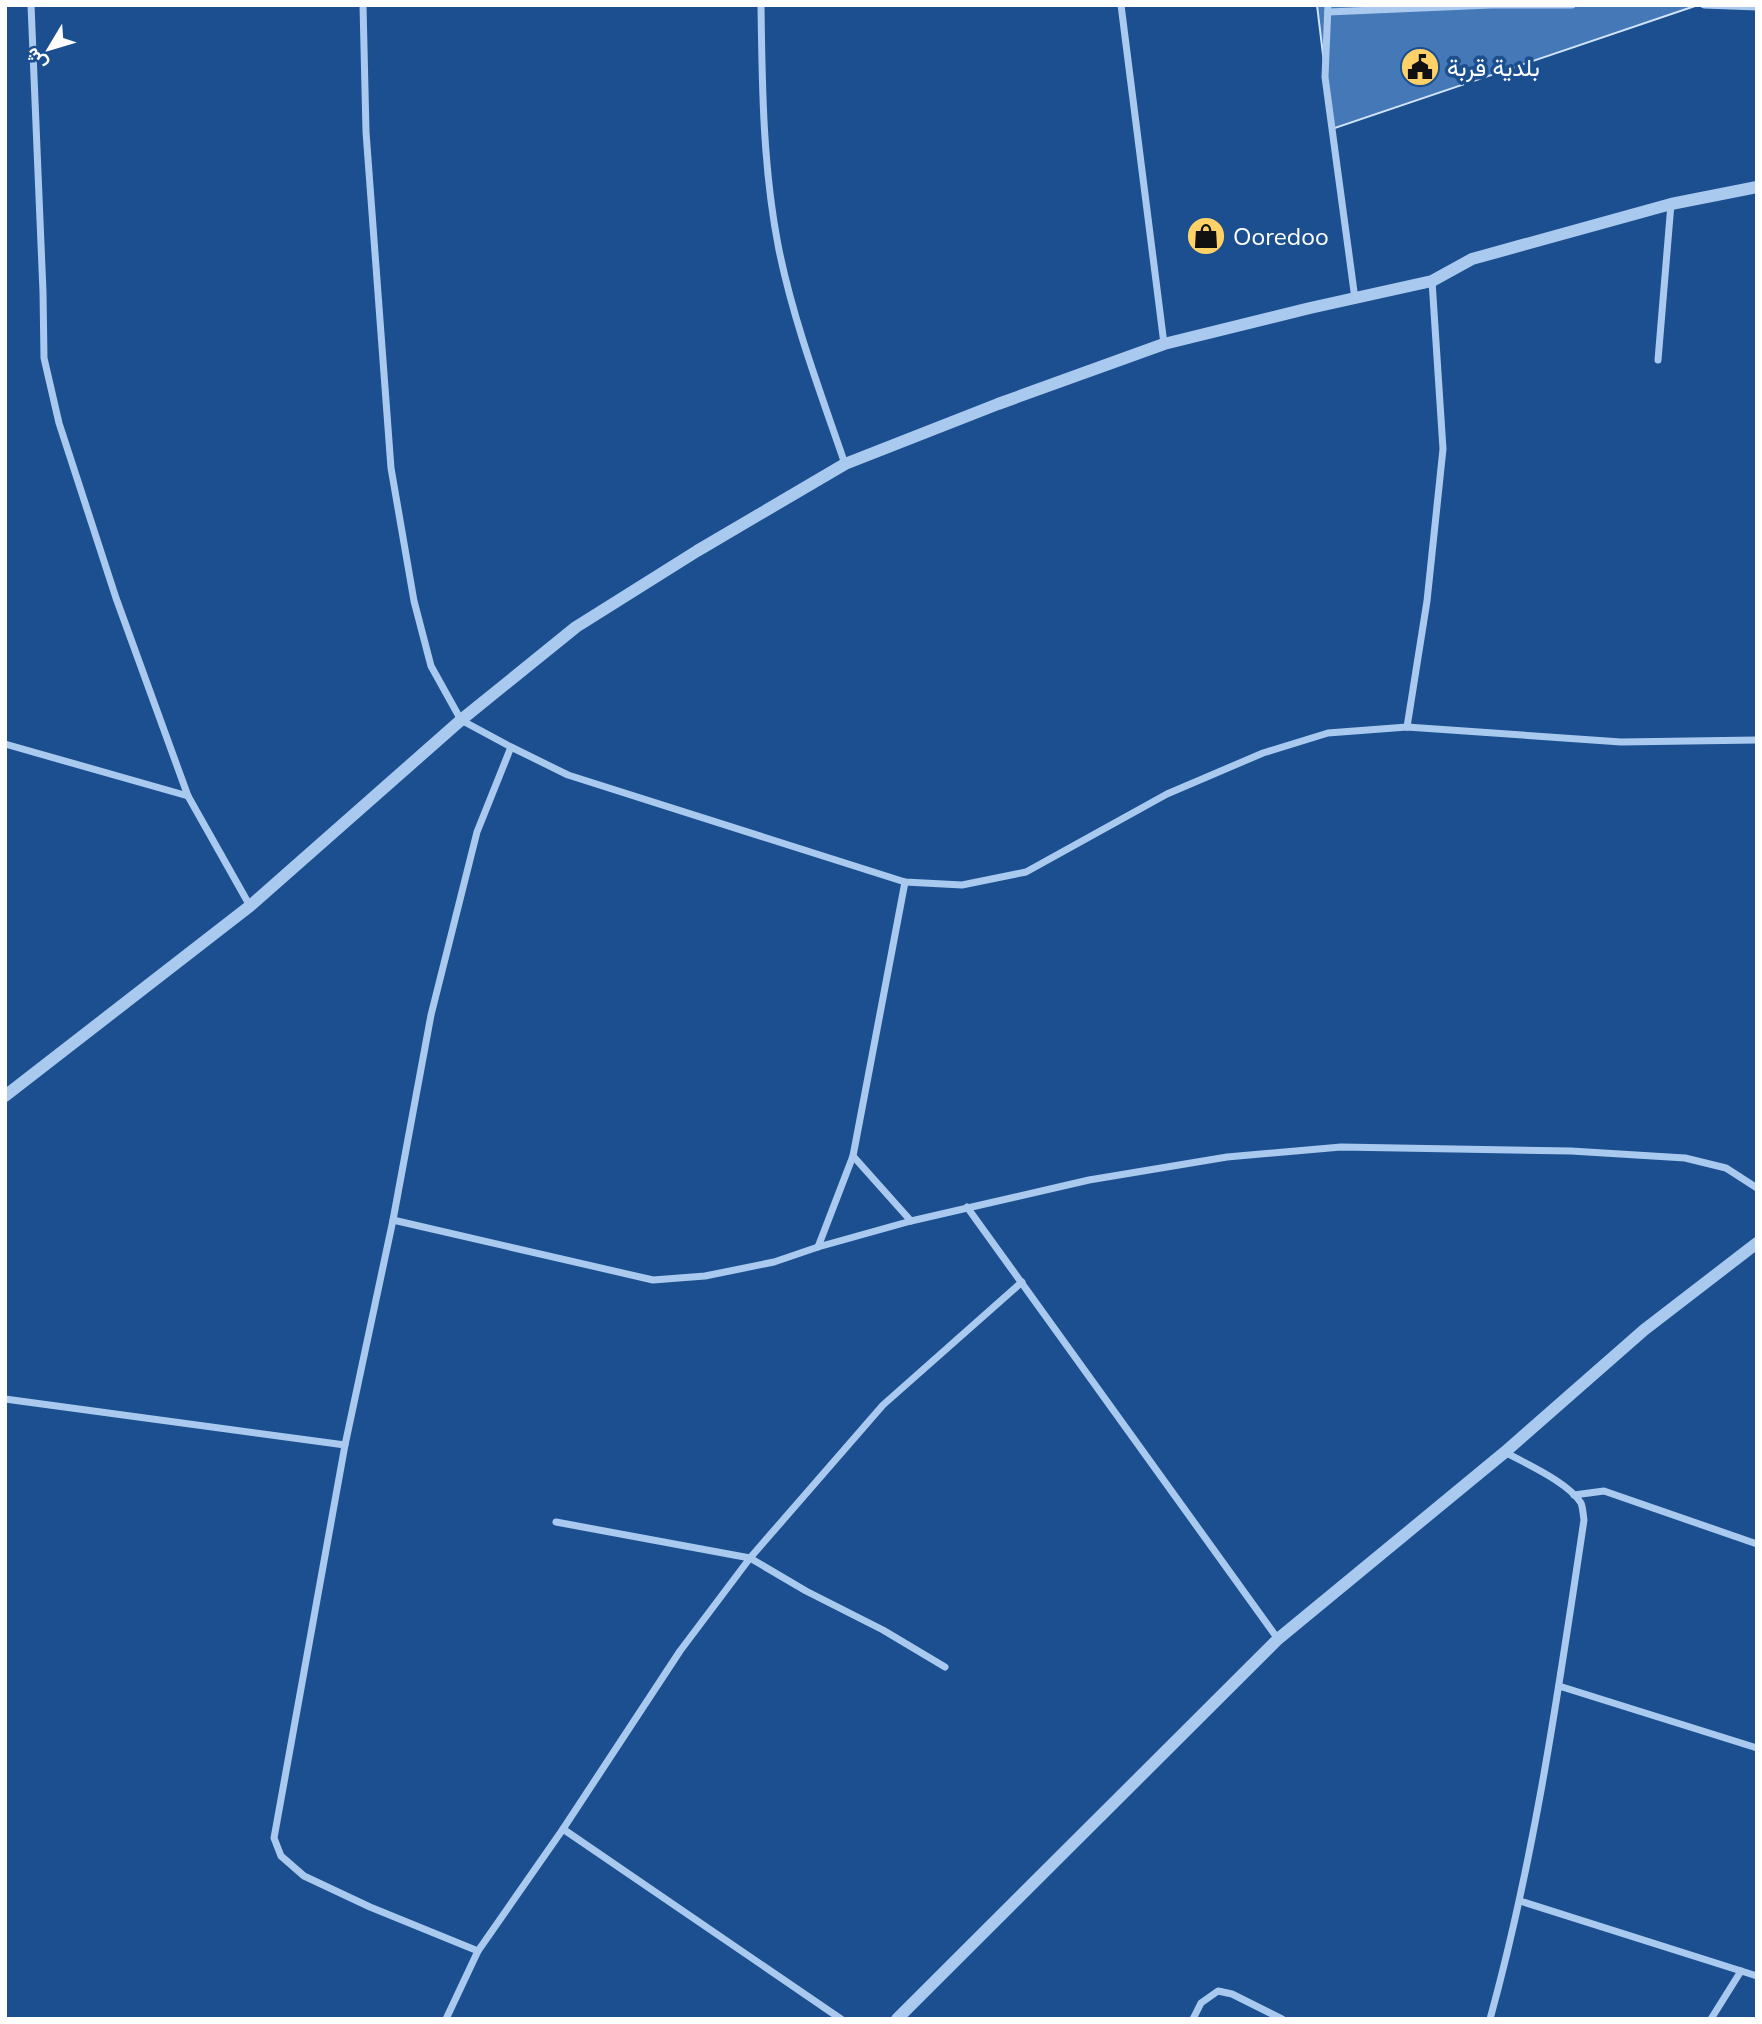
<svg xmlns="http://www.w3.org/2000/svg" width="1762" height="2024" font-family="Mulish,Vazirmatn,sans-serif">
  <rect width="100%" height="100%" fill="#1b4f8f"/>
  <polygon fill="#4478b7" stroke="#cfe3fa" stroke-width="2" points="1317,5 1698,5 1332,129"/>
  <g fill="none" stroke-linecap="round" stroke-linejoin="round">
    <g stroke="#a9c9ee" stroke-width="7">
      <polyline points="31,5 43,292 44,358 59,423 116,598 188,796 250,906"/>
      <polyline points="363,5 366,132 391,468 414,601 431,666 461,720 511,747 568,775 905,882 962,885 1026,872 1167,794 1263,753 1328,733 1407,727 1621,742 1757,740"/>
      <path d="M761,5c1,81 2,165 18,245 15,73 42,144 66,214"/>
      <polyline points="1121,5 1164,344"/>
      <polyline points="1328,5 1325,77 1355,299"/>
      <polyline points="1704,5 1757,7"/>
      <polyline points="1328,12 1491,5 1572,5"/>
      <polyline points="1658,360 1671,204"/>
      <polyline points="1407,727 1427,601 1443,449 1432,281"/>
      <polyline points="5,744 188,796"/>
      <polyline points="853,1156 911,1221"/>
      <polyline points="967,1207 1278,1639"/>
      <polyline points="393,1220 653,1280 705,1276 774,1262 818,1247 911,1221 1089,1180 1227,1157 1341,1147 1571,1151 1685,1158 1726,1168 1757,1188"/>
      <polyline points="818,1247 853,1156 905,882"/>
      <polyline points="5,1399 345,1445"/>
      <polyline points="1574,1495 1604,1491 1757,1544"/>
      <polyline points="556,1522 750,1558 806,1591 883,1630 945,1667"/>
      <polyline points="1559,1686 1757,1748"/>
      <polyline points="563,1829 841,2019"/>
      <polyline points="1520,1901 1757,1976"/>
      <polyline points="478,1951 370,1907 304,1876 281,1856 274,1838 345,1445 393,1220 431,1015 477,832 511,747"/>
      <polyline points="446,2019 478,1951 563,1829 680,1651 750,1558 883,1405 1022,1282"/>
      <polyline points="1193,2019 1201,2003 1218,1991 1232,1994 1282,2019"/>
      <path d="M1490,2019c45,-163 69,-332 94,-499 -1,-6 -1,-12 -3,-17 -13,-21 -55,-39 -76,-51"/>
      <polyline points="1711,2019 1741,1971"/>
    </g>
    <g stroke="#a9c9ee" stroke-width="12">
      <polyline points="5,1096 250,906 461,720 576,627 697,551 845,464 998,404 1164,344 1310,308 1432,281 1472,259 1671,204 1757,187"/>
      <polyline points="897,2019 1278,1639 1505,1452 1644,1330 1757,1243"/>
    </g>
  </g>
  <defs>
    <g id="civic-disc" transform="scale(2.0125)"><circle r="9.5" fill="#ffd166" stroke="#1b4f8f"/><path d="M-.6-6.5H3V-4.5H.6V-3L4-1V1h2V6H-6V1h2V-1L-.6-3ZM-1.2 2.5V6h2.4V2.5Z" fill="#111"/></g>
    <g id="shop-disc" transform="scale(2.0125)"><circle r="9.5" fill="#ffd166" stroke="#1b4f8f"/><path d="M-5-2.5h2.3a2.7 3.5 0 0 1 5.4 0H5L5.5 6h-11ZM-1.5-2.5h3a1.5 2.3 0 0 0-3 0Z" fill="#111"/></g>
  </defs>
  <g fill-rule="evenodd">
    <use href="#civic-disc" x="1420" y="67"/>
    <use href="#shop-disc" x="1206" y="236"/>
  </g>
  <g text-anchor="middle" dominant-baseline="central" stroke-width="7" stroke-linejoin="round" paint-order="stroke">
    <g font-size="24" fill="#fff" stroke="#1b4f8f" text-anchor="start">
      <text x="1447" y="67">بلدية قربة</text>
      <text x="1233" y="236">Ooredoo</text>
    </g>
  </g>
  <rect width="1762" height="2024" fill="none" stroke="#ffffff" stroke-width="14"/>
  <g transform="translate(49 49) rotate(232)" stroke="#1b4f8f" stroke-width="5" paint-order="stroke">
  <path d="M0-5L12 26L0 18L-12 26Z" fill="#ffffff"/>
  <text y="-10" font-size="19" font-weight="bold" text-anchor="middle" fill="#ffffff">ش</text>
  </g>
</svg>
